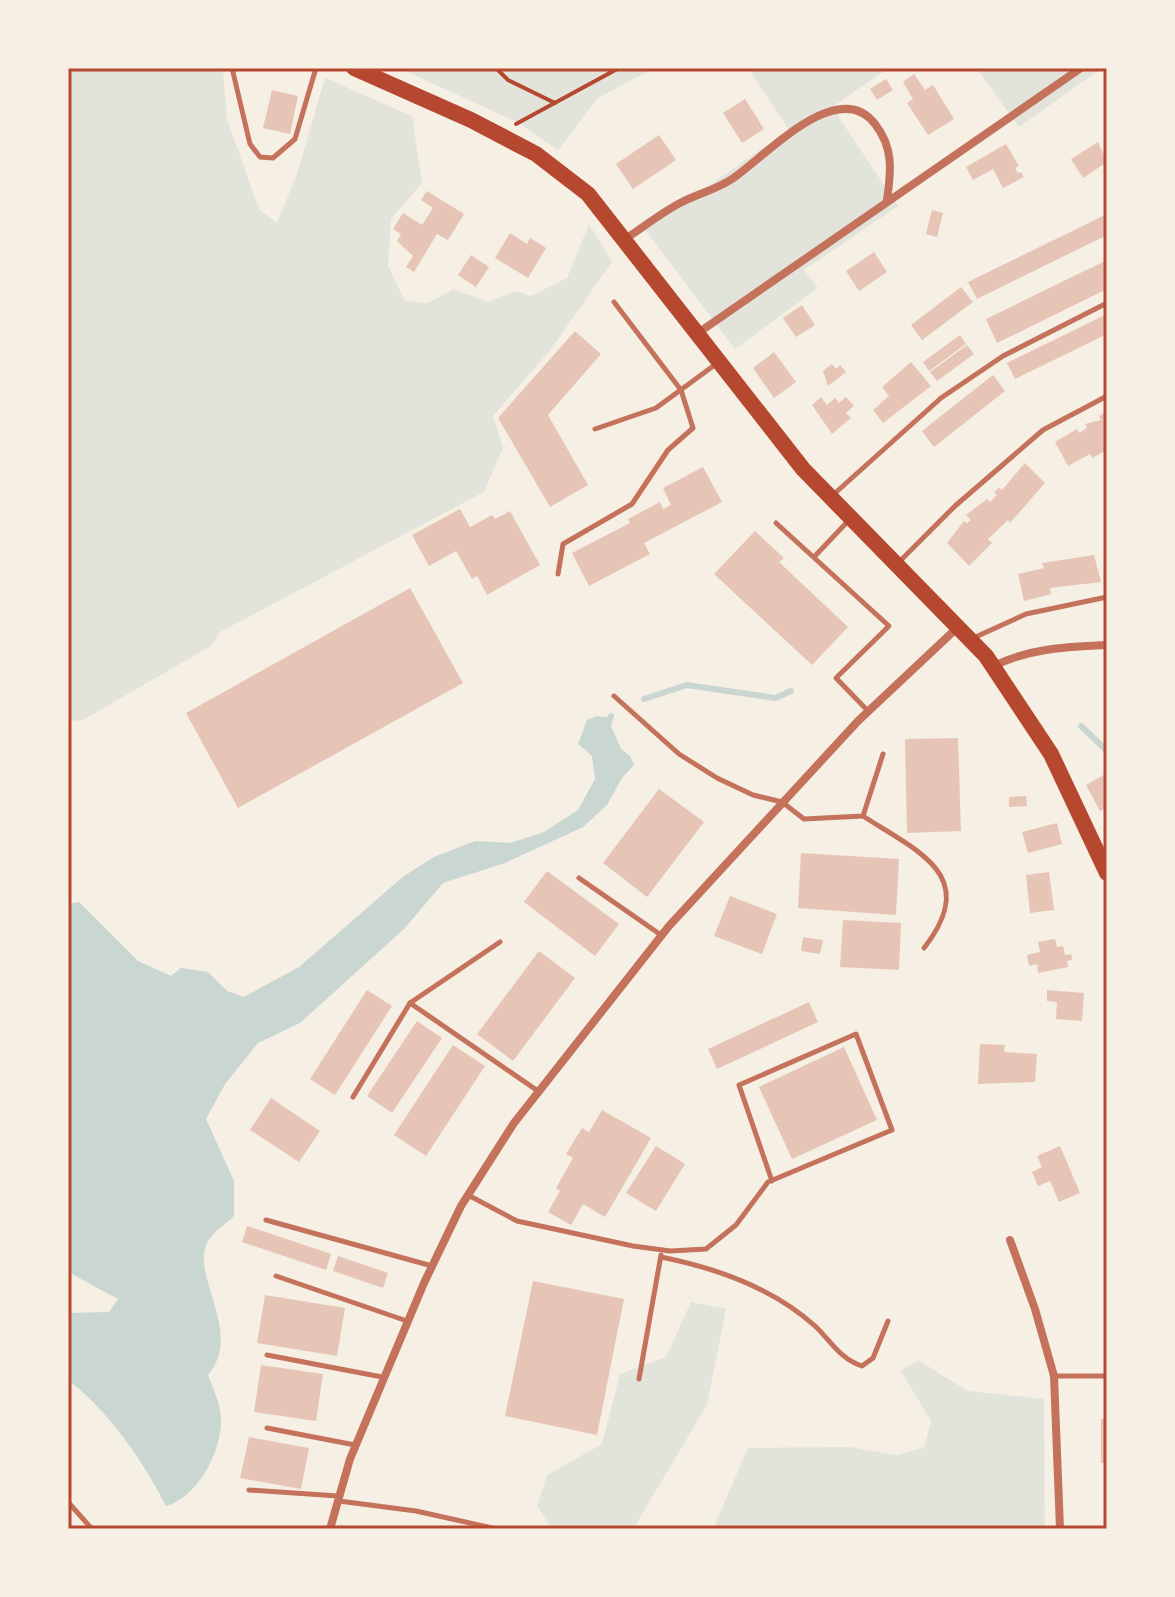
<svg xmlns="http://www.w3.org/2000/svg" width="1175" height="1597" font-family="'PT Sans Narrow',sans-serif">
  <rect width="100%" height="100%" fill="#f6efe4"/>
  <g fill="#e2e4dc">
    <polygon points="68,68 223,68 227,119 259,209 277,223 297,174 325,78 412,116 422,183 391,219 388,266 405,301 428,303 453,289 488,302 516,291 531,296 567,278 589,224 612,262 551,349 493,416 503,448 484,492 220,632 211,646 81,721 68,720"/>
    <polygon points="399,68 654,68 598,98 558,150 519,123"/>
    <polygon points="748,68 889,68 832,107 898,206 804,270 818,288 735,349 645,230 789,130"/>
    <polygon points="976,68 1102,68 1019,127"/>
    <polygon points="691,1302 726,1309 707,1405 633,1529 552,1529 537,1506 547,1475 602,1444 620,1374 666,1357"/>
    <polygon points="918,1360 968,1391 1044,1399 1045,1529 713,1529 748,1448 850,1447 896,1455 924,1448 931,1421 901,1371"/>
  </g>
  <path fill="#c9d6d2" d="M597,716l10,1 14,32 9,7 4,9 -12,13 -15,27 -24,22 -78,36 -62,20 -38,45 -105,95 -42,20 -33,41 -19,35 28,62v35c-8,8 -23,17 -27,27 -16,35 37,90 1,132 5,14 13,30 13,44 1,32 -23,78 -55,87 -23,-45 -57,-95 -98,-126v-67l41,-1 9,-13 -50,-27v-368l11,-2 59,59 33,15 10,-8 27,4 19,19 17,6 55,-30 105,-91 30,-19 41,-16 35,2 34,-11 34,-22 17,-31 -3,-23 -14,-12 9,-24z"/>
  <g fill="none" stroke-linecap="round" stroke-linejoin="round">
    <g stroke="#c9d6d2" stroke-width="6">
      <polyline points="644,699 687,685 775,698 791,691"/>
      <polyline points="1081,726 1107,751"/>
      <polyline points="607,728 611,716"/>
    </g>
  </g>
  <g fill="#e6c5b7">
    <polygon points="914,74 925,90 933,85 954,119 928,135 907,103 913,99 903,82"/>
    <polygon points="886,79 893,90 877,100 870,89"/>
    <polygon points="272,90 298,96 290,134 263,128"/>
    <polygon points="745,99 764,129 742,143 723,113"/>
    <polygon points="659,135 676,160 633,189 616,164"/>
    <polygon points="1098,142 1107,162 1083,178 1071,159"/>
    <polygon points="1006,144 1019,166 1015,168 1018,173 1021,172 1024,177 1003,188 993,169 973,180 966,167"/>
    <polygon points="427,191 464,214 448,240 437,234 414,272 406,267 413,256 397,241 401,234 393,229 403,213 422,225 433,208 421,200"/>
    <polygon points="932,210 943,213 937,237 926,234"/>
    <polygon points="1107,214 1107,235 977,299 968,282"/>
    <polygon points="510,233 527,244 530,238 546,248 528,278 495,258"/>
    <polygon points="874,252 887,272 859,291 846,271"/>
    <polygon points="471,255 489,267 476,287 458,275"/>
    <polygon points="1107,260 1107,289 997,343 986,319"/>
    <polygon points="961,287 973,302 922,340 911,325"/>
    <polygon points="802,305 815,325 796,337 783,318"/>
    <polygon points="1107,314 1107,334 1015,379 1007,363"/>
    <polygon points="575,331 601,354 548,415 588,485 550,507 498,418"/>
    <polygon points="960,335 966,344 929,371 923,362"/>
    <polygon points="967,345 974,354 937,381 930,372"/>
    <polygon points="774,352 796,382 774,398 753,368"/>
    <polygon points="911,362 931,386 883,423 873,410 889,396 882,387"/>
    <polygon points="832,364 836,369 840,365 846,372 828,386 823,371"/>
    <polygon points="993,375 1005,391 934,447 922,431"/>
    <polygon points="821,397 827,405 835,398 839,403 846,397 854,406 846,413 851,418 832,434 812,405"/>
    <polygon points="1107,411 1107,450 1092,458 1090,454 1068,466 1055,442 1077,429 1079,433 1087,428 1085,424 1101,420 1099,416"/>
    <polygon points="1025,463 1045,483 1010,523 1008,520 988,539 992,543 969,566 947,543 964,521 967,523 971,520 966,515 987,499 990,502 997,495 994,492 999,488 1002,490"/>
    <polygon points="703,467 722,502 644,543 650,554 589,586 572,553 630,523 628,519 660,502 663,509 671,505 663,488"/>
    <polygon points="460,509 470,527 492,515 495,519 510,511 540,565 487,595 477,576 472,579 456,551 429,566 412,535"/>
    <polygon points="755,531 784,558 779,562 848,627 812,665 714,574"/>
    <polygon points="1094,555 1101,582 1050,588 1051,594 1024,601 1018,574 1044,568 1042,563"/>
    <polygon points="410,588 463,683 238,808 186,713"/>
    <polygon points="958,738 961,831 907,833 905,739"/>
    <polygon points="1107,773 1107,807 1100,811 1086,785"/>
    <polygon points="659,789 704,822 647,897 603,863"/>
    <polygon points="1026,796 1027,806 1009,807 1009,797"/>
    <polygon points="1057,823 1062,844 1028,853 1022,832"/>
    <polygon points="801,853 899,859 896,915 798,908"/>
    <polygon points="547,871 619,924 595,956 524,902"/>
    <polygon points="1049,872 1054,910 1030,913 1026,875"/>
    <polygon points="730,896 777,914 762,954 714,936"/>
    <polygon points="843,920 901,923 899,970 840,967"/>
    <polygon points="803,937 823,940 820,954 801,951"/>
    <polygon points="1055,939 1057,947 1063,946 1065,955 1071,954 1072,960 1067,961 1068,967 1038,973 1037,964 1029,966 1027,955 1040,952 1038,942"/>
    <polygon points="539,951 575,978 513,1061 477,1034"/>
    <polygon points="367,990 392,1006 335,1095 310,1079"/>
    <polygon points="1047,990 1084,993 1082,1021 1056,1019 1057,1002 1047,1001"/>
    <polygon points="809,1002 818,1022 717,1069 708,1049"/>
    <polygon points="417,1021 442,1038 392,1113 367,1096"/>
    <polygon points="980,1044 1005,1045 1004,1052 1037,1054 1035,1082 978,1084"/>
    <polygon points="453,1045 485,1066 426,1156 394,1135"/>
    <polygon points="844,1047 877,1120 792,1159 759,1087"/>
    <polygon points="271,1098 320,1131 299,1162 250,1130"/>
    <polygon points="602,1110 651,1138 605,1217 583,1204 571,1225 548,1212 560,1191 556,1188 573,1158 566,1154 582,1128 589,1132"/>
    <polygon points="656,1146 685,1164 656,1211 626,1193"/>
    <polygon points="1060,1146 1080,1193 1059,1202 1050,1181 1038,1186 1032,1172 1042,1167 1037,1156"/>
    <polygon points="247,1226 331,1254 326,1270 242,1242"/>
    <polygon points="338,1256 388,1273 383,1288 333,1271"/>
    <polygon points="533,1281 624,1299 597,1435 505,1416"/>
    <polygon points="265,1295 345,1308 337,1356 257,1343"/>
    <polygon points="261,1365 323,1374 316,1421 254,1412"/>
    <rect x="1101" y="1419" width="6" height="44"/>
    <polygon points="249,1437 309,1448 301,1489 240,1478"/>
  </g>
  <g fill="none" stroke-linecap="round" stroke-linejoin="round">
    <g stroke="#b5482f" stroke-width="4">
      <polyline points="496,68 508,80 555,103"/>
      <polyline points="516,124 619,68"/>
    </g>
    <g stroke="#c5725c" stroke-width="5">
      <polyline points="232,68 250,144 260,157 273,158 295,139 316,68"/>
      <polyline points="595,429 656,408 716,364"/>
      <polyline points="834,494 941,398 1003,356 1107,303"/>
      <polyline points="776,523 889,626 836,678 868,711"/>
      <polyline points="815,556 850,519"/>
      <polyline points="900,561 955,506 1043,430 1107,396"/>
      <polyline points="558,574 563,544 632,504 668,450 693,428 681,390 614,302"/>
      <polyline points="971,639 1026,614 1107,597"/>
      <polyline points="614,696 679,754 717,778 753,795 782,802 804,819 863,816 883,754"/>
      <path d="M863,816c55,36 118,59 61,132"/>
      <polyline points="579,878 661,935"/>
      <polyline points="410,1003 500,942"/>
      <polyline points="353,1097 410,1003 538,1091"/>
      <polyline points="468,1195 517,1221 633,1246 670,1251 706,1249 736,1225 768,1182 892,1130 856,1034 739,1085 772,1181"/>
      <polyline points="266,1220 432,1266"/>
      <path d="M661,1257c55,11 111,30 154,69 16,15 25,33 47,40l11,-8 15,-37"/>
      <polyline points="276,1276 407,1321"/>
      <polyline points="267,1355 382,1377"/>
      <polyline points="1054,1376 1107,1376"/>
      <polyline points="639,1379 661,1255"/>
      <polyline points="267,1428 355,1445"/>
      <polyline points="249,1490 338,1496"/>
      <polyline points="339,1501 416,1511 497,1529"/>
      <polyline points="68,1502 92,1529"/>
    </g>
    <g stroke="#c5725c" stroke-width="8">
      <path d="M625,239c19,-12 37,-27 57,-37 16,-8 35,-13 50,-23 32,-21 106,-104 143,-55 19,24 16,48 12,76"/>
      <polyline points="698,333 1081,68"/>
      <path d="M994,666c35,-18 74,-19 113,-21"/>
      <polyline points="1010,1240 1035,1309 1054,1376 1060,1529"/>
      <polyline points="330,1529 350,1459 424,1283 461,1206 514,1123 669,926 858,721 958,627"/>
    </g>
    <polyline stroke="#b5482f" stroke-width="16" points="354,68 471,120 536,154 588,194 803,469 986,656 1051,754 1107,873"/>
  </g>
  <rect width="1175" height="1597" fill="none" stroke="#f6efe4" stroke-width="140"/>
  <rect x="70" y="70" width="1035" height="1457" fill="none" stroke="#b5482f" stroke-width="3"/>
</svg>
